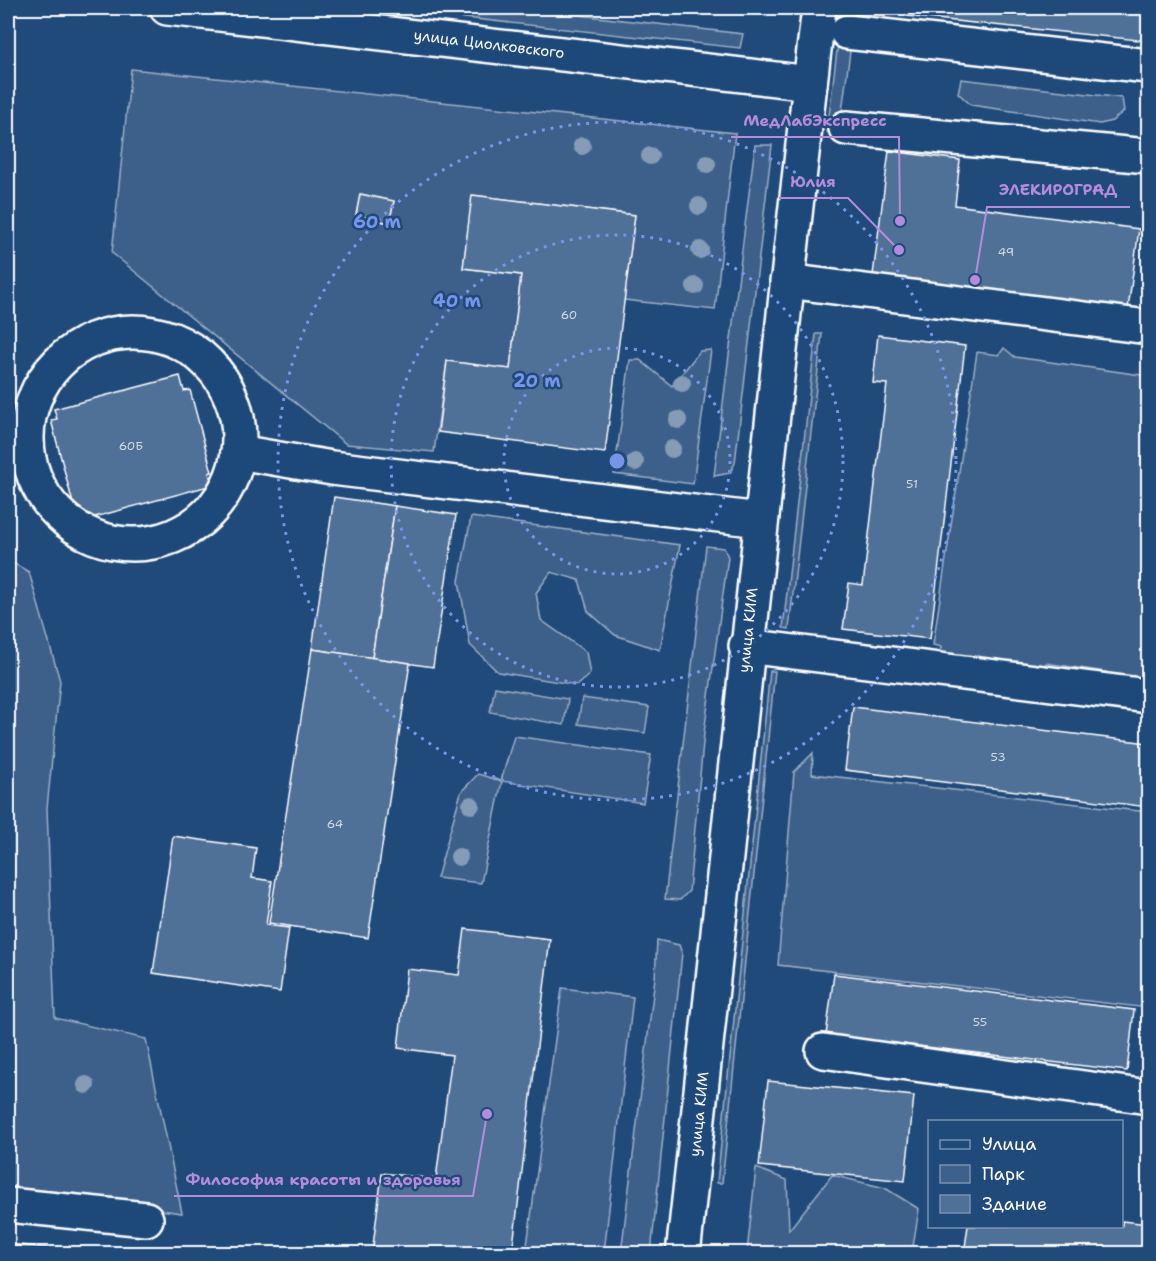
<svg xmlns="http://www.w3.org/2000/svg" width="1156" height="1261" font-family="'Shantell Sans',sans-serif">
  <rect width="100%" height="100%" fill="#1f4a7a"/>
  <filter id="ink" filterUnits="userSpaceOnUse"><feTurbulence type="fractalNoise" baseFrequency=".0167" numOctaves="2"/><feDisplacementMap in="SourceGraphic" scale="12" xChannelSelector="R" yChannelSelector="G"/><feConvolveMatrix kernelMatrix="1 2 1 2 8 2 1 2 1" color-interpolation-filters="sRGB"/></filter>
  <g filter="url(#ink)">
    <g fill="#3c618b" stroke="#9eb0c5" stroke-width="1.5" fill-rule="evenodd">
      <polygon points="374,8 519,8 743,34 740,48"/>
      <polygon points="838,42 851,44 839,134 827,132"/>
      <path d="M131,69l604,64 -20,177 -91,-10 11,-85 -162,-20 -10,73 58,7 -11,94 -63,-8 -13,91 -88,-8 -234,-191zM361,194l33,7 -5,22 -33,-8z"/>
      <polygon points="961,79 1122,98 1124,111 1112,121 1100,124 971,105 958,93"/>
      <polygon points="755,145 772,145 735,463 730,473 714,476"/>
      <polygon points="816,334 822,334 789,629 783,628"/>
      <polygon points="1004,348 1015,357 1148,376 1148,689 1106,672 1046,663 1038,674 932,661 942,647 933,645 977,352 999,355"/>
      <polygon points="711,350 693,484 614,474 630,360 640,360 672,386 700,351"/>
      <polygon points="471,517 680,545 660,650 615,635 588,611 579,580 551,572 536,593 541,620 586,652 590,674 577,685 498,672 470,645 459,581"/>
      <polygon points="706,546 724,548 728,557 704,733 689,891 680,900 665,899"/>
      <polygon points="8,560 29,572 60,681 47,808 55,1018 146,1039 182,1213 8,1188"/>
      <polygon points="770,671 775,671 722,1183 717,1183"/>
      <polygon points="495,687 568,699 564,725 490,712"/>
      <polygon points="582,698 649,707 645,733 578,724"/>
      <polygon points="514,736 651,755 643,803 502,781 481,883 437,878 461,792 478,774 501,781"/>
      <polygon points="813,753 812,774 1148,812 1148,1008 778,965 794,772"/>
      <polygon points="657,940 679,945 682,953 651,1253 621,1253 655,978"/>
      <polygon points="562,988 633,997 604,1253 526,1253"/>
      <polygon points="756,1168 787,1180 789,1230 832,1175 885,1188 919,1209 912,1253 747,1253"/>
    </g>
    <g fill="#507197" stroke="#fff" stroke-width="1.5">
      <polygon points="717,8 753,8 753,11"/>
      <polygon points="908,8 1148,8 1148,41 907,16"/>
      <polygon points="889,151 960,160 955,205 1139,229 1128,309 873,275"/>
      <polygon points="360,194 394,201 389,223 356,215"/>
      <polygon points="472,195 635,215 605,453 438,432 447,361 510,369 521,275 463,268"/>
      <polygon points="878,335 965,346 930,639 843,629 849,583 863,585 887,384 873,383"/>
      <polygon points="180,376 184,391 190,390 212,472 209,473 212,485 84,520 83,513 76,515 51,420 57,419 54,409"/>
      <polygon points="334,497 395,506 372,658 312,649"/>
      <polygon points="395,506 456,515 433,667 372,658"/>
      <polygon points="312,649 410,663 368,938 269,923"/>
      <polygon points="853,707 1148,743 1148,807 845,770"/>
      <polygon points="173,836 256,848 252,878 272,881 266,925 289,928 280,992 153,973"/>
      <polygon points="465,929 550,939 512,1254 372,1254 382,1173 436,1179 452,1055 398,1048 407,969 459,975"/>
      <polygon points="834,974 1134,1010 1127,1071 826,1035"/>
      <polygon points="768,1081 914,1096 905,1181 759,1166"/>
      <polygon points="1122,1221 1148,1224 1148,1254 964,1254 968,1226 1122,1226"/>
      <polygon points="8,1244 111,1254 8,1254"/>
    </g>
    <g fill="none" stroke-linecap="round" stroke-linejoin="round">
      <g stroke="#fff" stroke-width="38">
        <g id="minor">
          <polyline points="167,8 810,83"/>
          <polyline points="847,32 1148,66"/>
          <polyline points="846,128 1148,156"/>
          <polyline points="787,281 1148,327"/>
          <circle cx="133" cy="438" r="106"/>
          <polyline points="238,452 332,468 760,520"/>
          <polyline points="746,646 1148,696"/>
          <polyline points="823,1051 1148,1097"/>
          <polyline points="8,1205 146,1219"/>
          <path d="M683,1254c47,-416 86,-832 136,-1246"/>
        </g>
      </g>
      <use href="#minor" stroke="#1f4a7a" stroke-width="33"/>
    </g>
    <g fill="#859cb6">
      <circle cx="582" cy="146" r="9"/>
      <circle cx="650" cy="156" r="9"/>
      <circle cx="707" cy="164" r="9"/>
      <circle cx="699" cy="206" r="9"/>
      <circle cx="700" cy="250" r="9"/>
      <circle cx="695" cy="286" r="9"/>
      <circle cx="682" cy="383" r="9"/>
      <circle cx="678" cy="420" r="9"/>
      <circle cx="672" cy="449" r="9"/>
      <circle cx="635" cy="462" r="9"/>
      <circle cx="471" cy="805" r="9"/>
      <circle cx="459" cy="857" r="9"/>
      <circle cx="86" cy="1085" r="9"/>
    </g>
  </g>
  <g fill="none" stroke="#7795e8" stroke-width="3" stroke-dasharray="3 6">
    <circle cx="617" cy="461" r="113"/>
    <circle cx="617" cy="461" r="226"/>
    <circle cx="617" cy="461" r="339"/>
  </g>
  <g text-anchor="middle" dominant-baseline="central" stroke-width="5" stroke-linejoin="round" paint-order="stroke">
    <g font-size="12" fill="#d3dce5">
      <text x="1006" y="252">49</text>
      <text x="569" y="315">60</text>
      <text x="131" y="446">60Б</text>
      <text x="912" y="484">51</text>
      <text x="998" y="757">53</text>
      <text x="335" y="824">64</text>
      <text x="980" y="1022">55</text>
    </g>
    <g font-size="15" fill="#fff" stroke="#1f4a7a">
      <text transform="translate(489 44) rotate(7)">улица Циолковского</text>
      <text transform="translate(748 630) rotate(-84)">улица КИМ</text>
      <text transform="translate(699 1114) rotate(-84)">улица КИМ</text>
    </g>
  </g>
  <circle cx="617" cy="461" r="9" fill="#7795e8" stroke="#1f4a7a" stroke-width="3"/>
  <g font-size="18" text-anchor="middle" font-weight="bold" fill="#7795e8" stroke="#1f4a7a" stroke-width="5" stroke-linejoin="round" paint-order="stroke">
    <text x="377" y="228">60 m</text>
    <text x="457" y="307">40 m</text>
    <text x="537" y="387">20 m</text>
  </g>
  <path fill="none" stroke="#b68bdc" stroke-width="2" d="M900 221L899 137H731M899 250L848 198H779M975 280L987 207H1130M487 1114L473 1196H174"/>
  <g fill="#b68bdc" stroke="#1f4a7a" stroke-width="2">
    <circle cx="900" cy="221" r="6"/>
    <circle cx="899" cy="250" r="6"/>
    <circle cx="975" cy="280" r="6"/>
    <circle cx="487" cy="1114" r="6"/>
  </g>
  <g font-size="16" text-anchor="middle" font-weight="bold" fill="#b68bdc" stroke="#1f4a7a" stroke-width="5" stroke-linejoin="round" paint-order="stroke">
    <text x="815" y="126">МедЛабЭкспресс</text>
    <text x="813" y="187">Юлия</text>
    <text x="1058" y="195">ЭЛЕКИРОГРАД</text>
    <text x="323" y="1185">Философия красоты и здоровья</text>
  </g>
  <rect width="1156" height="1261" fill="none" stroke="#1f4a7a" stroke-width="30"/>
  <rect x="15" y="15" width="1126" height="1231" fill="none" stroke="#fff" stroke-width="2" filter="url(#ink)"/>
  <rect x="928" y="1120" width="195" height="108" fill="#1f4a7a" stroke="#7992af" stroke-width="1.5"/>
  <rect x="940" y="1140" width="30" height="9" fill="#1f4a7a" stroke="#7992af" stroke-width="1.5"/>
  <text x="982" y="1150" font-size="18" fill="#ffffff">Улица</text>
  <rect x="940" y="1165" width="30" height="18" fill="#3c618b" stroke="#7992af" stroke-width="1.5"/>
  <text x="982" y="1180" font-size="18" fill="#ffffff">Парк</text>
  <rect x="940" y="1195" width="30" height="18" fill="#507197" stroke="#7992af" stroke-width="1.5"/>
  <text x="982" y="1210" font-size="18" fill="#ffffff">Здание</text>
</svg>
